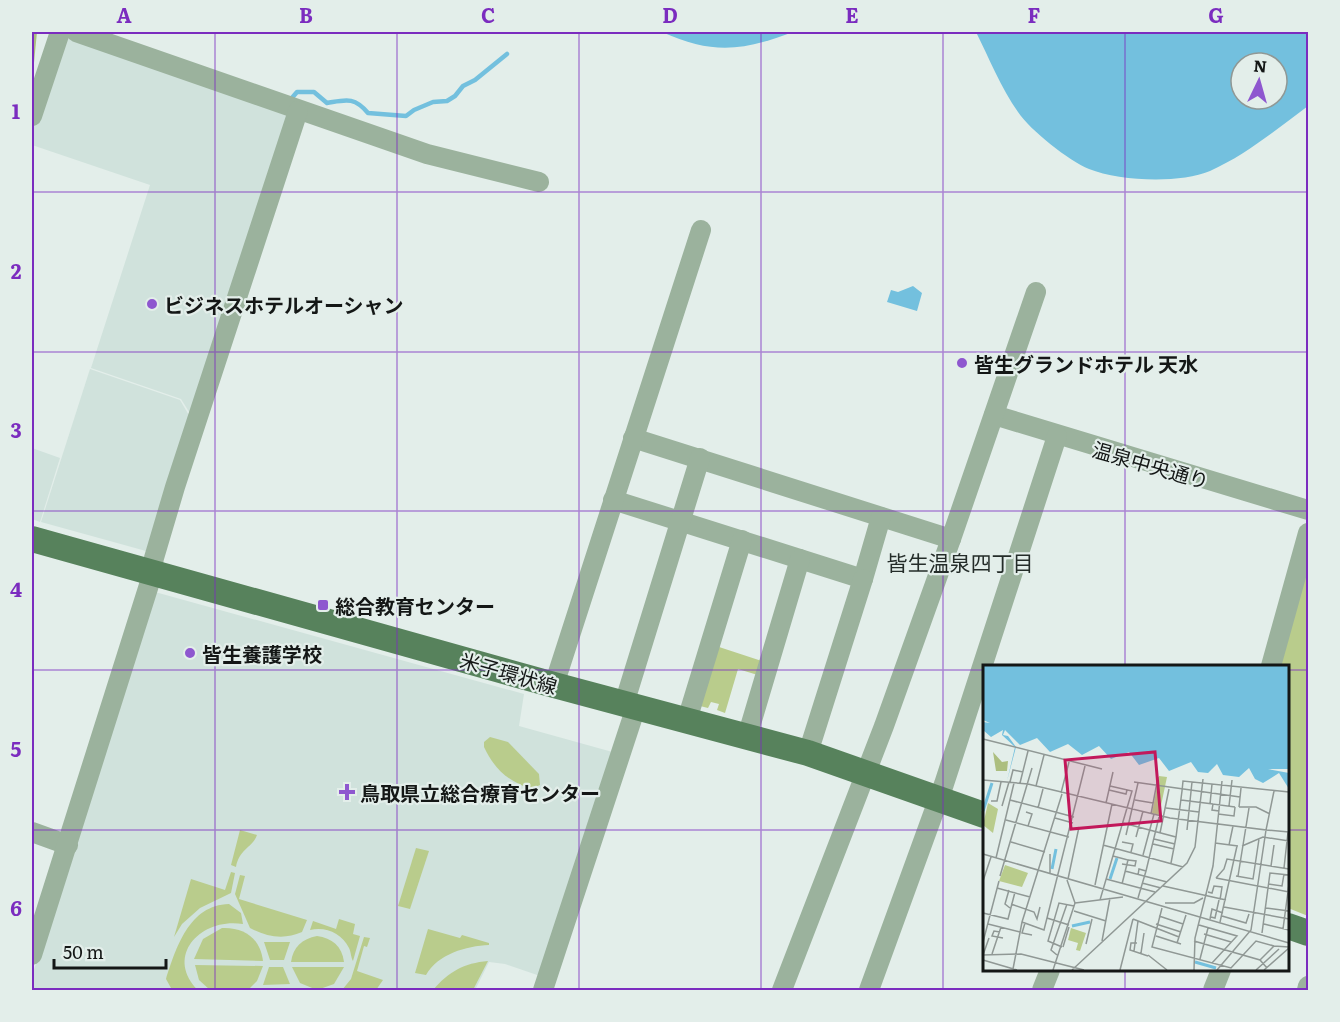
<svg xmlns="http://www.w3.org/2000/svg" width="1340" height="1022" font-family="Literata,'Noto Sans JP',serif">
  <rect width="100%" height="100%" fill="#e3eeea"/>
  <g fill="#d0e2dc">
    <polygon points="66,33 287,115 191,415 181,399 91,368 150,185 32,145 32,128"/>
    <polygon points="90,369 180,400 190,417 146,551 41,522"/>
    <polygon points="32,448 60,458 40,522 32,519"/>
    <polygon points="155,592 524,694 519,726 616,753 543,977 505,964 489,962 475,990 32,990 32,976"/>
  </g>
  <g fill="#b9cc8c">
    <polygon points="1308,558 1308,916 1288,908 1288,666 1278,666"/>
    <polygon points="713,645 765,662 761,676 738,669 725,713 717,710 719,704 711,702 708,708 696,705"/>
    <path d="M490,737l18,5 31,32 1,11 -9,4c-23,-8 -36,-19 -47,-42v-5z"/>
    <path d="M240,830l17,5c-4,12 -18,14 -21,32l-5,-2z"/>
    <polygon points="416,848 429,851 410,909 398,906"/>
    <polygon points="231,872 235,873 231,893 200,908 182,924 174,937 191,879 225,890"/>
    <path d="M240,875l5,1 -6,23 68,21 -5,12c-18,8 -35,5 -52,-4l-15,-34z"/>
    <path d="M229,904l12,9 2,11c-42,-7 -79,32 -45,66l-27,-2 -5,-9c10,-31 23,-74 63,-75z"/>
    <path d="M339,919l16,5 -2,10 7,2 -7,25c-2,-3 -2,-9 -4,-13 -7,-15 -24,-22 -39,-18l3,-9 23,8z"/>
    <path d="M222,928c22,-1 38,10 41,33l-69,-2 9,-20z"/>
    <path d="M428,929l32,9 2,-3 27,8v2c-23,1 -51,9 -63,30l-11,-2z"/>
    <path d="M317,936c15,2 25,10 27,26h-53c2,-15 11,-23 26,-26z"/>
    <polygon points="364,937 370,938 367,947 364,946 357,971 383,980 376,990 342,990 351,979"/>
    <polygon points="264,942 290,942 284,960 270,960"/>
    <path d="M488,961l-15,29h-40c15,-18 31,-27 55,-29z"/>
    <polygon points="195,965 263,966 257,981 248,990 210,990 199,980"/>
    <polygon points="269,967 283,967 290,984 263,985"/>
    <polygon points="292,967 344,967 334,984 317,990 300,983"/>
  </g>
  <polygon fill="#acbe7f" points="32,32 37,32 32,83"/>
  <g fill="#73c0de" fill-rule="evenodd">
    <path d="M662,32h131c-50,19 -80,23 -131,0z"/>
    <path d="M976,32h332v74c-31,23 -62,49 -98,65 -31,13 -91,10 -121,-2 -20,-8 -59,-39 -71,-57 -17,-24 -29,-54 -42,-80zM1241,63h36v36h-36z"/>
    <polygon points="913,286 922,293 917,311 887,302 891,290 898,292"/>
  </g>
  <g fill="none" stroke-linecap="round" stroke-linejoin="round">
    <path stroke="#73c0de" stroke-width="4.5" d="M291,99l6,-7h17l13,11c18,-3 27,-7 41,10l38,3 8,-6 19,-8 14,-1 8,-5 8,-10 12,-6 32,-26"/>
    <g stroke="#9bb29d" stroke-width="20">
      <polyline points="76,32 427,154 539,182"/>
      <polyline points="32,116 60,32"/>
      <polyline points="994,415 1308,510"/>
      <polyline points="633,438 951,539 884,726 782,990"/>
      <polyline points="613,500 863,579 881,517"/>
      <polyline points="951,539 1036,292"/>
      <polyline points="1271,666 1308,533"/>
      <polyline points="554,685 701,230"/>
      <polyline points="624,704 700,458"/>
      <polyline points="687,720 742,540"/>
      <polyline points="747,737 800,559"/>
      <polyline points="808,753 863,579"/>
      <polyline points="32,832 68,845"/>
      <polyline points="32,955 149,585 154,558 175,487 298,111"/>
      <polyline points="543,990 636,707"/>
      <polyline points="869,990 944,784 1057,436"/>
      <polyline points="1042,990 1050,970"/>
      <polyline points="1213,990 1221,970"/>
      <polyline points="1307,990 1308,986"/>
    </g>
    <g stroke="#57825c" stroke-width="26">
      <polyline points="32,539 554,685 808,753 984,815"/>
      <polyline points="1288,926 1308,933"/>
    </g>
  </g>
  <path fill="none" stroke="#7b2cbf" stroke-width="1.5" stroke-opacity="0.55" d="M215,32v958M397,32v958M579,32v958M761,32v958M943,32v958M1125,32v634M32,192h1276M32,352h1276M32,511h1276M32,670h952M1288,670h20M32,830h952M1288,830h20M1125,970v20"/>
  <g fill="#8e57cf" stroke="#e3eeea" stroke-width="2">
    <circle cx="152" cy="304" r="6"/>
    <circle cx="962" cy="363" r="6"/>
    <rect x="317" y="599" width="12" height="12" rx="3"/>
    <circle cx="190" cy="653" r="6"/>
    <path d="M344 783h6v6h6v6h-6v6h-6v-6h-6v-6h6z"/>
  </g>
  <g text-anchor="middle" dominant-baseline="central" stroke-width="4.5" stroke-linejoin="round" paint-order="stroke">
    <g font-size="20" font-weight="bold" fill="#141716" stroke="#e3eeea" text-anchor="start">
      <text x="164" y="304">ビジネスホテルオーシャン</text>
      <text x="974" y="363">皆生グランドホテル 天水</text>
      <text x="335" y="605">総合教育センター</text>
      <text x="202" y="653">皆生養護学校</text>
      <text x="360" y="792">鳥取県立総合療育センター</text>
    </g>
    <g font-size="20" fill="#141716" stroke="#e3eeea">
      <text transform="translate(1151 464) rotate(16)">温泉中央通り</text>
      <text transform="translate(509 672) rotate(16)">米子環状線</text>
    </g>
    <g font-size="21" fill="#242c29" stroke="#e3eeea">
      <text x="960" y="561">皆生温泉四丁目</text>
    </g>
  </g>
  <g transform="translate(983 665)">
    <rect width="306" height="306" fill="#e3eeea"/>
    <path d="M176,111l8,1 -8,38 -7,-2zM5,138l10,6 -5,24 -10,-8zM22,200l23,8 -6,14 -23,-6zM88,263l15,5 -6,18 -4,-1 2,-7 -10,-3z" fill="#b9cc8c"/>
    <path d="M10,87l9,10 6,-1 -1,10h-11z" fill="#acbe7f"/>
    <path d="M0,1h306v103h-21l21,4v16l-10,-16 -16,10 -8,-4 -6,-11 -10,9 -16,-2 -6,-11 -9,9 -10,-1 -7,-10 -22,9 -10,-13 -20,7 -10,-13 -18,7 -12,-13 -17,9 -14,-11 -18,8 -13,-14 -17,7 -15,-15 -2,5 5,1 8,11 -9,34 8,-34 -13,-12 1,-5 -12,7 -8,-7v-8l7,1 -7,-3z" fill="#73c0de"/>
    <path fill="none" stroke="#73c0de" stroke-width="3" d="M0,146l9,-28M69,204l4,-20M127,214l7,-21M89,261l18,-4M212,297l21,6"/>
    <path fill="none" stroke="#909895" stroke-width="1.5" d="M0,74l119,30M0,115l45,4 142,34 96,12 -15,100 -34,40M27,117l3,-12 10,2M151,117l106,15M37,118l8,-32M53,121l8,-31M126,125l17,4 1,-4M199,126l1,-10 106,11M291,126l-8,39 23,2M78,128l8,-31M27,135l64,17M152,135l18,3M198,135l32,4M8,136h6l4,-19M123,138l7,-31M227,139l2,-20M19,141l7,-24M246,141l3,-26M256,142h17l14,7M256,142l2,-19M55,143l5,-19M183,143l33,4M236,146l-7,-1 1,-6 22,3M43,147l6,2 -4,12M168,149l7,-37M235,149l16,2 1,-9M72,153l18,5M23,155l63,17M215,156l5,-42M140,158l53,14 6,-46M204,165l5,-48M177,168l9,-44M143,170l12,-52M153,172l7,-26M171,174l21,5M28,177l34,10M139,177l11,2 -2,8M232,178l23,3M170,179l21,5M120,180l80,22M246,180l4,-19M259,181l21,-9 26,4M0,189l306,89M160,190l11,-41M130,191l15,4 -6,24M13,193l18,-75M188,198l5,-26M139,199l13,2 1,-5 -8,-1M288,201l3,-21M301,203l4,-36M142,206l42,11M67,209v-20M155,210l1,-6 7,2 13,-54M17,211l32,-108M253,211l17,3 6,-40M255,211l11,-68M233,213l8,-9 3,-10 62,10M233,213l73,14M85,214l11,-52M123,214l49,13M0,216l8,-24M159,218l19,5M285,219l14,2 2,-12M112,220l17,-81M180,221l63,14M14,223l33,9M26,225l-4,14 5,4M225,227l4,1 2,-7 8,1 -2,13M155,233l8,-27M117,235l32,-109 -22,-5M92,238l48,-6M182,238h29l9,-5M28,239l23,8 3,7 3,-12M241,242l65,12M179,243l-10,39 79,21 25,-27 18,5M283,243l23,3M91,246l32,10M0,248l25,6 7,-27M176,251l24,8M239,251l24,7 3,-9M228,252l4,1 4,-18M64,253l22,7M150,254l46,18M227,254l2,-10 11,4M39,257l22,8 41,-164M237,257l17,-76M42,258l-3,10 10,2M5,259l32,8M173,259l25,8M281,259l25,6M216,260l38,11 -25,27M300,264l6,-45M17,267l-6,-1 -2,5 11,2M279,268l8,-60 19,2M221,269l27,8M173,271l25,8M6,273l-6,17 38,-1 63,16M119,276l8,-43M211,276l66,19 7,8M0,277l16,-61M154,278h-6l-1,7 18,6M194,278l9,-28M103,279l6,-25M79,282l-14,-6 11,-38 15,3M80,282l6,-20M151,286l4,-30M158,288l3,-20M9,289l9,-27M74,290l-6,-5 16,-46M165,290l19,15M217,294l8,-31M0,295l34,10M277,295l14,-14 15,1M30,304l9,-47 40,-128M70,305l22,-67 -8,-23M89,305l115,-107 8,-16 3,-26M137,305l13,-51M211,305l1,-32 18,-72 9,-85M273,305l23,-21M281,305l25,-22"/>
    <path fill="#c2185b" fill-opacity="0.15" stroke="#c2185b" stroke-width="3" d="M172,87l6,69 -90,8 -6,-69z"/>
    <rect width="306" height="306" fill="none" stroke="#141716" stroke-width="3"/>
  </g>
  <rect width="1340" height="1022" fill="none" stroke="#e3eeea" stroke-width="66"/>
  <g transform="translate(1259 81) rotate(5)"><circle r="28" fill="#e3eeea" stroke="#909895" stroke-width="1.5"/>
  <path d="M0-4.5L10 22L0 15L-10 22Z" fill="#8e57cf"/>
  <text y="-9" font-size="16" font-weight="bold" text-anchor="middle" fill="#141716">N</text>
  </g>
  <path d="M54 959v9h112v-9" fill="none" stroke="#141716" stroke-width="3"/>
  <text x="63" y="959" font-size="18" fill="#141716" stroke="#e3eeea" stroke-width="4.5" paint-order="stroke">50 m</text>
  <rect x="33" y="33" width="1274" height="956" fill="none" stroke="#7b2cbf" stroke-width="2"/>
  <g font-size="20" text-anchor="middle" font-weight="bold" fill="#7b2cbf">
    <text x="124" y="23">A</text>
    <text x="306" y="23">B</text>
    <text x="488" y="23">C</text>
    <text x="670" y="23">D</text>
    <text x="852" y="23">E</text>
    <text x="1034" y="23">F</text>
    <text x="1216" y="23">G</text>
    <text x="16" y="119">1</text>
    <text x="16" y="279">2</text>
    <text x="16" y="438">3</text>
    <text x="16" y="597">4</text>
    <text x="16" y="757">5</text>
    <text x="16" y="916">6</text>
  </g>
</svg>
